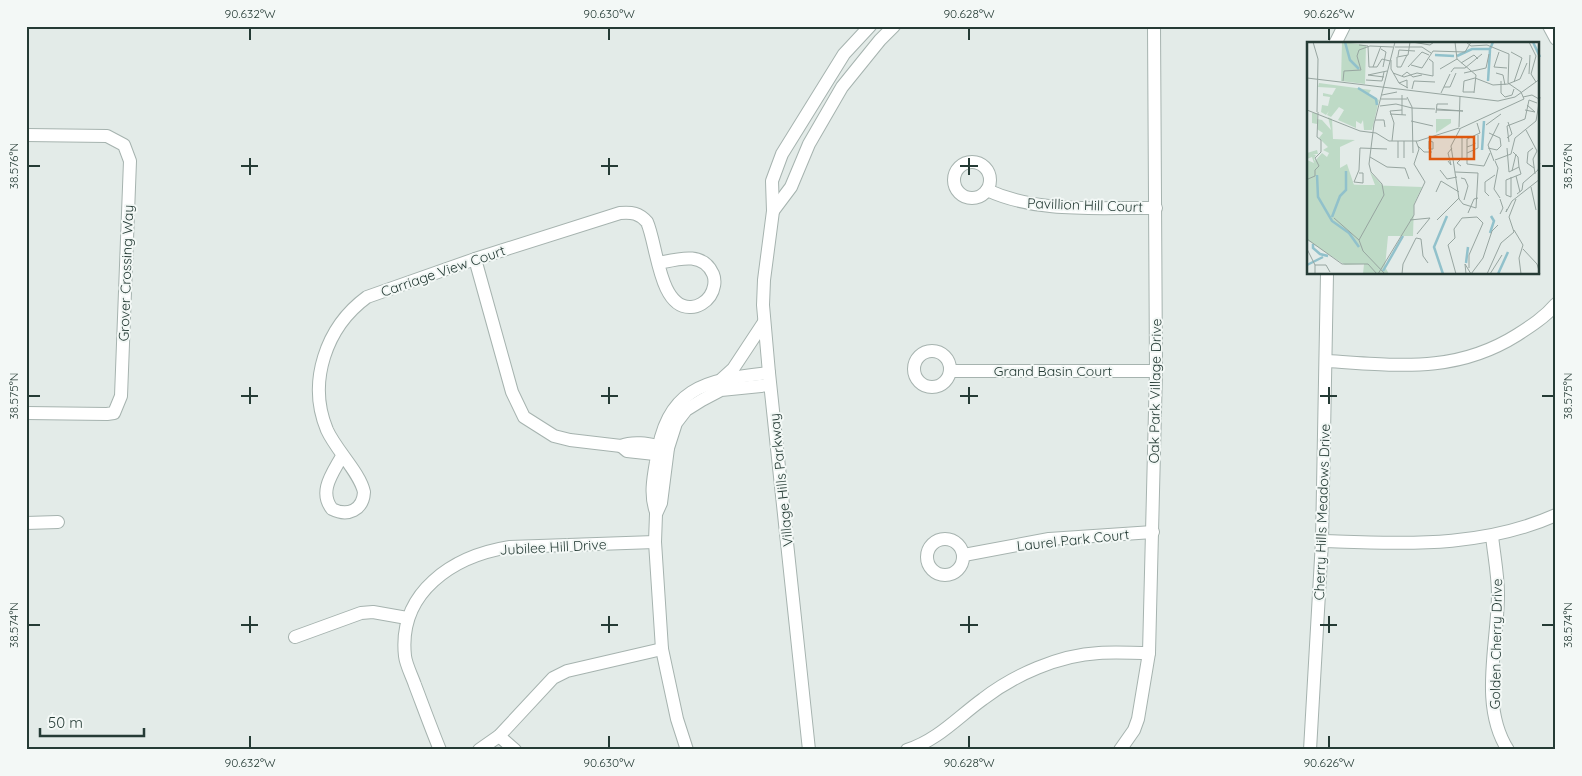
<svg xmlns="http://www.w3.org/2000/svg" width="1582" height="776" font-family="Quicksand,sans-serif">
  <rect width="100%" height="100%" fill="#e3ebe8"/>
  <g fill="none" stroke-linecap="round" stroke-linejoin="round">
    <g stroke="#a6b3af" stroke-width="14">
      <g id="street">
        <polyline points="1549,26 1556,39"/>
        <polyline points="1335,44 1344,26"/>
        <polyline points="26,135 107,136 124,145 130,161 121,396 114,413 107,414 26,413"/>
        <circle cx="972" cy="180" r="18"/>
        <path d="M987,190c52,24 113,17 169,18"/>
        <polyline points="773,211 791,187 809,144 842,87 880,40 894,26"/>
        <path d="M475,259l37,133 12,25 30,19 16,4 51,6c15,-6 31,-1 47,2"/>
        <circle cx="932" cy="369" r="18"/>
        <path d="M1327,361c70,4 128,13 190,-26 14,-9 28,-18 39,-31"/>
        <polyline points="950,371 1156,371"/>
        <polyline points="722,379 733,369 764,322"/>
        <polyline points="621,446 627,451 664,455"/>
        <path d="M342,456c-9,17 -24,35 -10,53 16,8 31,1 32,-17 -4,-19 -28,-42 -37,-62 -20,-48 -1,-103 40,-133l108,-38 145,-46c12,-1 19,0 27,9 10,22 12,87 44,85 7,0 15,-5 19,-11 4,-6 6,-15 3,-22 -10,-23 -35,-15 -54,-11"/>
        <path d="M656,512c-6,-16 -3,-33 0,-50 10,-74 47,-82 113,-89"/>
        <polyline points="26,523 58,522"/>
        <path d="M1492,536c2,19 6,39 6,58 0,50 -19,111 10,156"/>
        <circle cx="945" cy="557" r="18"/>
        <path d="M1322,541c82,2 157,8 234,-26"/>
        <polyline points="964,555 1049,539 1153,532"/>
        <polyline points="295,637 361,613 373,612 407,618"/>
        <polyline points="499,736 515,750"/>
        <path d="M440,750c-9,-22 -17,-44 -25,-65 -3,-9 -9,-20 -10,-29 -7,-64 48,-100 105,-109l145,-5"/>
        <polyline points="479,750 499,736 553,678 567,671 662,649"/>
        <polyline points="687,750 677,719 662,649 655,542 656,514 661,503 668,448 676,423 686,410 702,400 721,390 770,385"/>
        <polyline points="809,750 769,373 763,305 764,280 773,211 772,181 782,154 844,54 870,26"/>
        <path d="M907,750c31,-10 51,-33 76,-51 31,-24 76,-44 116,-46 16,-1 33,0 50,0"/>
        <polyline points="1120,750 1134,730 1138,719 1149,653 1156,371 1154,26"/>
        <polyline points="1310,750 1322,541 1327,274"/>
      </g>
    </g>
    <use href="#street" stroke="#fff" stroke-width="12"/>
  </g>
  <path fill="none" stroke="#253b35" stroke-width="2" d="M250,28v12M609,28v12M969,28v12M1329,28v12M250,158v17M609,158v17M969,158v17M28,166h12M241,166h17M601,166h17M960,166h18M1542,166h12M250,387v17M609,387v17M969,387v17M1329,387v17M28,396h12M241,396h17M601,396h17M960,396h18M1320,396h17M1542,396h12M250,616v17M609,616v17M969,616v17M1329,616v17M28,625h12M241,625h17M601,625h17M960,625h18M1320,625h17M1542,625h12M250,736v12M609,736v12M969,736v12M1329,736v12"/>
  <g text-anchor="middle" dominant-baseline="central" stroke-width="4" stroke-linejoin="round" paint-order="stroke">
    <g font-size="14" fill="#253b35" stroke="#f3f8f6">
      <text transform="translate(1085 205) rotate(2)">Pavillion Hill Court</text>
      <text transform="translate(443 271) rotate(-19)">Carriage View Court</text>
      <text transform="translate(126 273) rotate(-88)">Grover Crossing Way</text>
      <text x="1053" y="371">Grand Basin Court</text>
      <text transform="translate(1155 391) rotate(-89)">Oak Park Village Drive</text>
      <text transform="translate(781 480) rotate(-96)">Village Hills Parkway</text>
      <text transform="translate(1322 512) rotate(-88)">Cherry Hills Meadows Drive</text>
      <text transform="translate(1073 540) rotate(-6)">Laurel Park Court</text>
      <text transform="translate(553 547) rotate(-3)">Jubilee Hill Drive</text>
      <text transform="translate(1496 644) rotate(-89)">Golden Cherry Drive</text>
    </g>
  </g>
  <g transform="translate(1307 42)">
    <rect width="232" height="232" fill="#e3ebe8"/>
    <path d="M12,41l52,7 -3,5 11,5 -7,30h-8l-1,-10 -2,4 -5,-3v7l-18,-8 6,-10 -5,-3 -8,10 -4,-2 2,-4 -3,4 -5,-3 1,-7 6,1 2,-9 -7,-1v-3l9,2 4,-7 -18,-1zM5,71h5v6l5,1 9,10 -3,-13 4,2 1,20 22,1 -15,7v21l7,-4 7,21h21l-5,-13 13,14 -76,52v-78l7,3 -2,-6 -5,2v-6l10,-3 1,4h-5l3,1 -2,4 1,2 7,-8 5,4 2,-4 -6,-3 5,-3 -9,-9 4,-5 -6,-4v-5l-5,-1zM129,77h15v4l-15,10z" fill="#bedac6"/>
    <path d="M35,0l24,3 -1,39 -24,-3zM0,141l115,4 -8,17 -1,32h-25l-3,31 4,7h-26l1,-10 -19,1 -38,-25z" fill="#bedac6"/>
    <path fill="none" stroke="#91c1cb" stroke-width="2.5" d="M38,0l5,18 9,9M226,0l7,15M128,13l19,1M150,14l15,-7h18l3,-7M181,39l2,-31M51,46l18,11 1,6M175,108l2,-29M10,133l1,22 14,24 17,12 10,14M25,175l8,-21 6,-6v-19M183,191l4,-12 -3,-5M6,202v4l7,6 8,2M159,221l2,-16M0,223l16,-8M76,229l20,-35M136,232l-9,-27 13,-31M191,232l10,-22"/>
    <path fill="none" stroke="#97a5a0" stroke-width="1" d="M6,0l5,17 -1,53M105,0l18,3 4,-3M148,0l2,17 19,16 -2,18M159,0l5,4 16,-1 22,9 -1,29 13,9 3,7M222,0l7,14 -5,18 5,8M52,3l9,1 1,21h8l5,-8 8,2M88,5h27l9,6M74,7l5,3 -3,15M192,10l-5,15 13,1M204,10l11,6 -8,24M100,13l-6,12h-4v-10l11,-2 2,-13M91,14l1,-6 16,1M84,18v9l8,14 9,5M154,21l13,-8 4,4M104,23l11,3 11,-17 32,1 6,-10M66,25l8,-21M101,25l14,-15 7,3M133,27l17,-10M144,30l3,-4h11l17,-14M86,31l11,4 13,-4 16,3v-14l-4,-3M157,31l22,-5 3,-14M189,31l7,2 2,10M222,32l1,-19M95,34l5,-4 6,5 9,-2M77,35l-16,-2 19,-4M0,36l191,23 17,-4 25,-18M59,38l16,1 2,-9M36,39l1,-10 17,-1 -4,-14 2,-6 11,-4 23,1M194,39v12l4,4 7,-2 2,-6M92,41l8,-3v8M137,45h6l6,-14M105,47l2,-8 21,1M167,50h-11l1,-11 11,-3 18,7 15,-1 12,-5 7,-16M134,51l9,-19M75,53l15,-3M100,55l5,10 1,46M216,55l9,-2 7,4M74,57h26M73,64l16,-2 16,4M105,66l23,1M130,67l26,2 -26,-1M0,68l53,21 16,2 13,8h29l41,-13M218,68l10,2 -8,-7M129,71l1,-9h11M83,72l16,1M95,73v-20M68,78h9l1,7M104,79l22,5M170,81l3,10 -13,6v25l17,2 6,-13M179,83l15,-11M152,85l1,-31M152,87l65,-30M219,88l11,21 -4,8 2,15M200,96l5,-4 -4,-12M85,99l2,-18 -4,-12 12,-1M122,99v8h4v-7l-4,-1M202,100l-2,-16 18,-7 4,-19 8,3M111,104l6,6h8M160,105l8,-3 -2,-8M181,106l9,2 4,-4 -1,-8 -11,-5M200,106l2,24 10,-5 -1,-10 -5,-5M226,106l-5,4 -1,11 7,5M160,111l11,-5v-13M63,115l17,10 18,1 4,11M91,116v-17M97,116v-17M188,118l16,-6 4,-16 21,-17 4,-24M141,119l3,4 -3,-12 4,-5M187,119l-6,-16 11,-22M188,119l3,7 -4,21 6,9M154,124l-4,-3 5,-5v-20M52,128l1,-22 27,1M133,128l7,9 10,-2M205,129l4,-17M148,130l23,1 -2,35 -13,-4 -4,-5 -8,-53 9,-17M52,131h4v10l-9,-1 5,-12M209,134l4,16M204,135v20M154,136l4,1 3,7 -4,14M1,137l7,-3v-6l4,-4 -4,-8 6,-6v-12l-4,-3 1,-25M224,145l5,23M129,150l5,-11 18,11M210,152l5,-4 1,-7 15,-13 2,-7M182,154l-4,-4v-10l10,-7M204,155l-5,-2v-15l15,-6 -2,-7M205,159l28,-22M200,167l-1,3 6,-11M161,171l6,-14 4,-1M193,172l3,-6 -3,-9M27,176l25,22M103,178l20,-2 -13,16M130,178l22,-22M207,188l9,15 -4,13 2,16M0,197l35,25h26l9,10M0,207l8,16v9M216,207l14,15 3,10M8,223h11l4,7M71,232l36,-59v-10l11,-23 -11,-18 5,-15 -3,-8M78,232l-22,-23 -4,-11 25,-45 -2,-11 -11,-12 -2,-8 5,-40 21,-82M95,232l1,-10 13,-26 5,1 2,17 5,7M149,232l-8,-29 7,-7 -1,-9 8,-11 15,-1 6,6 -14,32v13M159,232l-1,-10 6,10M164,232l12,-16 9,-27 6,-6M180,232l14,-31 13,-11 -5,-15 7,-18M183,232l12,-19"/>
    <path fill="#de580e" fill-opacity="0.15" stroke="#de580e" stroke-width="2.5" d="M123,95h44v22h-44z"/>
    <rect width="232" height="232" fill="none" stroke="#253b35" stroke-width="2.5"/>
  </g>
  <rect width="1582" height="776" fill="none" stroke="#f3f8f6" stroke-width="55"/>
  <path d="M40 728v8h104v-8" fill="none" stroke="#253b35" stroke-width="2.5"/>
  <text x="48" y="728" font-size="15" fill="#253b35" stroke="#f3f8f6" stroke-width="4" paint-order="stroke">50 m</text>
  <rect x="28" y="28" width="1526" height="720" fill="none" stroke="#253b35" stroke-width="2"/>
  <g font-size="12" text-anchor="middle" fill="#253b35">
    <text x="250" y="18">90.632°W</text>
    <text x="609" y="18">90.630°W</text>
    <text x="969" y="18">90.628°W</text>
    <text x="1329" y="18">90.626°W</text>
    <text transform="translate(14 166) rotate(-90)" y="4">38.576°N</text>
    <text transform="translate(1568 166) rotate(-90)" y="4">38.576°N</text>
    <text transform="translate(14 396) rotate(-90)" y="4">38.575°N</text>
    <text transform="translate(1568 396) rotate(-90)" y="4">38.575°N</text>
    <text transform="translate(14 625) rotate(-90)" y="4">38.574°N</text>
    <text transform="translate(1568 625) rotate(-90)" y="4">38.574°N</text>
    <text x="250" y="767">90.632°W</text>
    <text x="609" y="767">90.630°W</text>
    <text x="969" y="767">90.628°W</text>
    <text x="1329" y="767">90.626°W</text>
  </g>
</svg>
